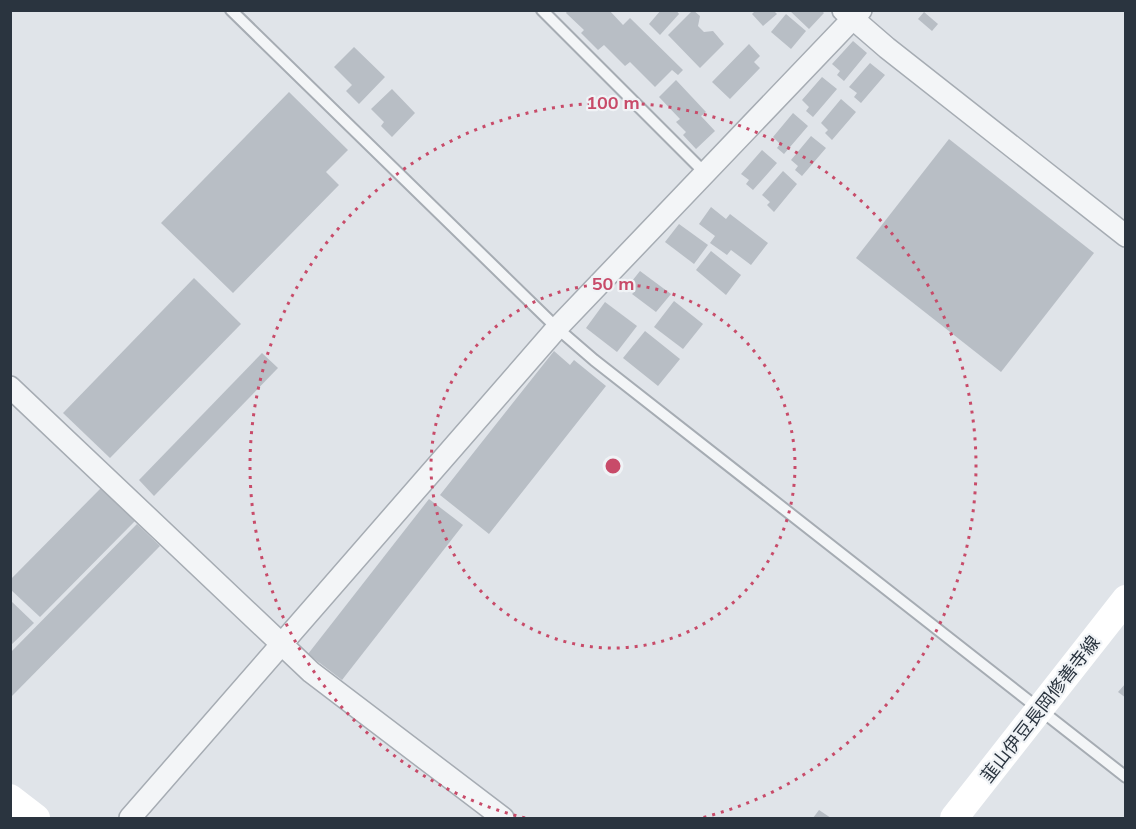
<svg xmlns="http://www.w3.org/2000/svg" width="1136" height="829" font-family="Mulish,'Noto Sans JP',sans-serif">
  <rect width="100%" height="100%" fill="#e0e4e9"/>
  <g fill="#b8bec5">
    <polygon points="568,10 609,10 623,25 630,18 683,70 678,75 672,70 655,87 630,62 625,66 604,45 598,50 581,33 584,30 566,13"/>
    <polygon points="661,10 676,10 679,14 660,35 649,24"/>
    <polygon points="693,10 700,16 698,26 704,32 713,31 724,44 700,68 668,35"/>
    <polygon points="756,10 773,10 777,14 763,26 752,14"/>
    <polygon points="789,10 821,10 824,13 809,29"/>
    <polygon points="924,12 938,24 932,31 918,19"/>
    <polygon points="786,14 806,31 791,49 771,32"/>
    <polygon points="853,41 867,53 844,81 837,75 840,71 832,64"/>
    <polygon points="749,44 760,56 754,62 760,68 730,99 712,82"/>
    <polygon points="354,47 385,77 359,104 346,91 352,85 334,67"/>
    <polygon points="870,63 885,75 861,103 854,97 857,93 849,87"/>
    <polygon points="822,77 837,89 813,117 806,111 809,107 802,100"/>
    <polygon points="676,80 706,112 701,116 715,131 696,149 683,135 686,132 676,122 680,119 659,97"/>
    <polygon points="392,89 415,113 392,137 381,126 384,122 371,109"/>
    <polygon points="289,92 348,150 326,172 339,185 233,293 161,223"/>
    <polygon points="841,99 856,112 832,140 825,133 828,130 821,123"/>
    <polygon points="793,113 808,126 784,154 777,148 780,144 773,137"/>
    <polygon points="811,136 826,148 802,176 795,170 798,166 791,160"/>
    <polygon points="949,139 1094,253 1001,372 856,258"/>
    <polygon points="762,150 777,163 753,190 746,184 749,180 741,174"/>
    <polygon points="783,171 797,184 774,212 767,205 770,202 762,195"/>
    <polygon points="711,207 726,219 730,214 768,243 751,265 731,250 727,255 710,243 715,236 699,224"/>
    <polygon points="679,224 708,245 694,264 665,242"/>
    <polygon points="711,251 741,275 726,295 696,270"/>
    <polygon points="640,271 671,294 656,312 632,294 635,291 628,286"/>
    <polygon points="194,278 241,324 110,458 63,413"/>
    <polygon points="674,301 703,324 683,349 654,327"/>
    <polygon points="605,302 637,326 617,352 586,328"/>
    <polygon points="645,331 680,359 658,386 623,358"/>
    <polygon points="554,351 570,365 574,360 606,386 489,534 440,495"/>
    <polygon points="262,353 278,368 154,496 139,480"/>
    <polygon points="101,488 135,521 40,617 10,589 10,580"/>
    <polygon points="429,499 463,525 342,680 308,654"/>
    <polygon points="137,524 160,546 10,698 10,653"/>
    <polygon points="10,600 34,623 10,646"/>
    <polygon points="1126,683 1126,698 1118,692"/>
    <polygon points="819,810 831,818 813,818"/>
  </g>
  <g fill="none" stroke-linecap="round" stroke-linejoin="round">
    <g stroke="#a6acb3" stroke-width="14">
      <g id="service">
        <polyline points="231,10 557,328 594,360 1126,777"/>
        <polyline points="542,10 704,172"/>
      </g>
    </g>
    <g stroke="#a6acb3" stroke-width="24">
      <g id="minor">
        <polyline points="843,10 887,48 1126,236"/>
        <polyline points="10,387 311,672 503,818"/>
        <polyline points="130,818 557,328 861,10"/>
      </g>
    </g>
    <use href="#service" stroke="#f3f5f7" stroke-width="10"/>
    <use href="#minor" stroke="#f3f5f7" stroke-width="21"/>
    <g stroke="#fff" stroke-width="28">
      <polyline points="10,798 36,818"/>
      <polyline points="954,818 1126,599"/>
    </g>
  </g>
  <g fill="none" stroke="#c84b69" stroke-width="3" stroke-dasharray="3 6">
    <circle cx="613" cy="466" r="182"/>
    <path d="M525 818A363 363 0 1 1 701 818"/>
  </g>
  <g text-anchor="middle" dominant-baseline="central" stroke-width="4.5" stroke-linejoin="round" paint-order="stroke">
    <g font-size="18" fill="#2a343f" stroke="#f0f3f6">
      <text transform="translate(1040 709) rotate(-52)">韮山伊豆長岡修善寺線</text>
    </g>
  </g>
  <circle cx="613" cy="466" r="9" fill="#c84b69" stroke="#f0f3f6" stroke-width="3"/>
  <g font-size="18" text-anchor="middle" font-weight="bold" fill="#c84b69" stroke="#f0f3f6" stroke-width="4.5" stroke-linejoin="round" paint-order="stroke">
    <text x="613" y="109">100 m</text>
    <text x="613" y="290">50 m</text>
  </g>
  <rect width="1136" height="829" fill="none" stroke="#2a343f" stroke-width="24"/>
</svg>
